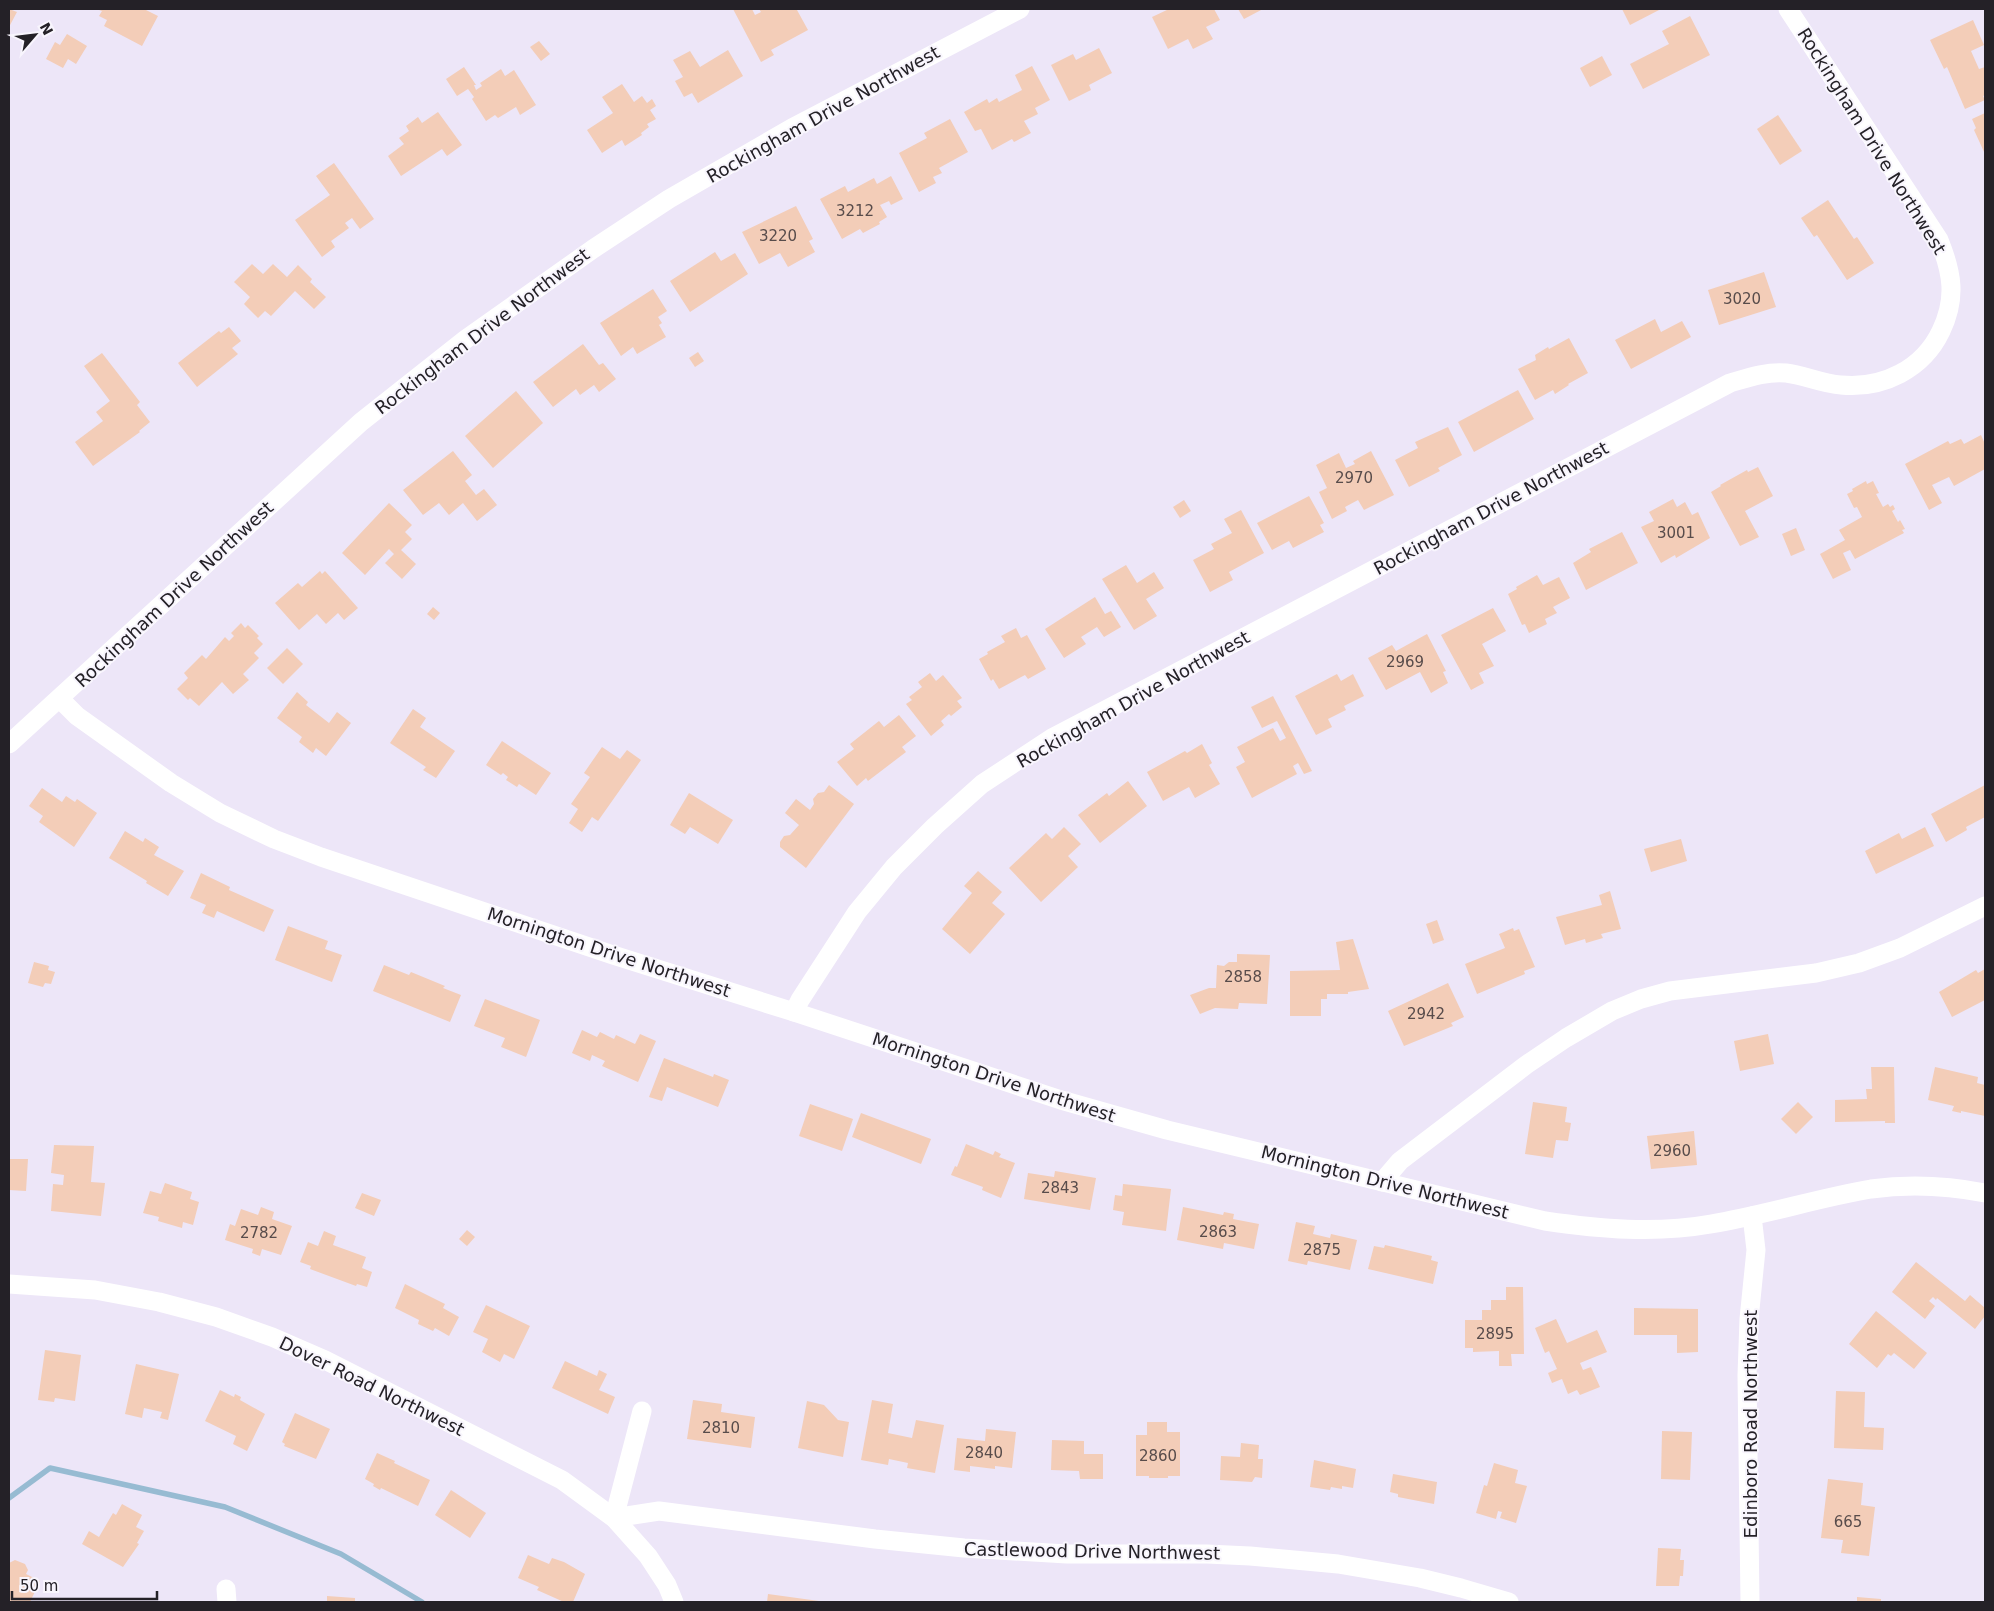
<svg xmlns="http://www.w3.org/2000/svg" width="1994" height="1611" font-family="'DejaVu Sans',sans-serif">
  <rect width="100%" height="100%" fill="#ede6f8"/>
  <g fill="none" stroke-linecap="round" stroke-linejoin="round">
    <polyline stroke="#97bbd2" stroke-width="5.5" points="9,1498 50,1468 225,1507 341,1554 422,1602"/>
  </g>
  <g fill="#f3cdb8">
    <polygon points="9,9 17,12 9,27"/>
    <polygon points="96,9 144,9 158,16 142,46 104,26 107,20 99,16 102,11"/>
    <polygon points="733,9 752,9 755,15 761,12 759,9 800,9 797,10 808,30 771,50 774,55 761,62"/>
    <polygon points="1169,9 1214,9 1220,20 1206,27 1213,39 1193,49 1188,39 1168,49 1152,17"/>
    <polygon points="1238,9 1263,9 1244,19"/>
    <polygon points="1622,9 1661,9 1630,25"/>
    <polygon points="1690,16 1710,55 1643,89 1630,64 1669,44 1662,31"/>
    <polygon points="1973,20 1984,45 1971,51 1979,69 1985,67 1985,95 1983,96 1985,100 1965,109 1947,67 1944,69 1930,40"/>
    <polygon points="67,34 87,46 76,64 68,59 63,68 46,59 55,42 60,45"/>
    <polygon points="539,41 550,54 541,61 530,47"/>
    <polygon points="1099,48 1112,73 1089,85 1091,90 1069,101 1051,65 1073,54 1076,60"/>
    <polygon points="728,50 743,76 698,103 692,93 684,97 675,81 683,77 673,60 690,51 700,67"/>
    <polygon points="1602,56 1612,75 1590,87 1580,68"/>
    <polygon points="1032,66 1050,100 1035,108 1038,114 1024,121 1031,133 1014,142 1012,139 992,150 981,129 975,131 964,112 987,99 989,103 997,98 999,102 1022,90 1015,75"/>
    <polygon points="464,67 476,85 474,85 476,90 482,86 480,83 501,69 505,76 514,70 536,105 520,115 516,107 498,118 495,115 486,121 472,99 474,97 468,89 457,96 446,79"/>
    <polygon points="622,84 634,102 642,96 647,103 652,99 656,106 650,110 656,119 647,124 649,127 641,133 642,135 625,146 622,140 602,153 587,130 613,113 602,97"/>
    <polygon points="438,112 462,145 447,156 442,149 401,176 388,156 404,144 399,138 409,131 406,126 418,117 422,123"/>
    <polygon points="1985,113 1985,154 1974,130 1976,128 1972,119"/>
    <polygon points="1778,115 1802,151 1780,165 1757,129"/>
    <polygon points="950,119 968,152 939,168 942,173 933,177 936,183 919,192 899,153 927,138 924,133"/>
    <polygon points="334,163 374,219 360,229 352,218 345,223 349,228 331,241 335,247 322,257 295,220 330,195 316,176"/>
    <polygon points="891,176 903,199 891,205 889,201 880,205 887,217 879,222 880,224 863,233 860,229 842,239 820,199 845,186 848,192 874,178 877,184"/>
    <polygon points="1828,200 1854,239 1857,237 1874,263 1847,280 1817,235 1814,237 1801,218"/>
    <polygon points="796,206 813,239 809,241 815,252 788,267 780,253 759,264 742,232"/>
    <polygon points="715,252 721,261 735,253 748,274 690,312 670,281"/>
    <polygon points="252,264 263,274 273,264 287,277 298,265 312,279 310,282 326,297 314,309 295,291 271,316 265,311 258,318 244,304 250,297 234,282"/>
    <polygon points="1764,272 1776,307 1719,325 1708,290"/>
    <polygon points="653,289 667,311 658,317 662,323 659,325 666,337 637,354 633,347 621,356 600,323"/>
    <polygon points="1655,319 1661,332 1682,321 1691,337 1631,369 1615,340"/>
    <polygon points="229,327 241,341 232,348 238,354 197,387 178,363 219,331 221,333"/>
    <polygon points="1569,338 1588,373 1568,384 1569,385 1555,394 1553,390 1535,400 1518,369 1536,360 1535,355 1548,347 1549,349"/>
    <polygon points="583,344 599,365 603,363 616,379 599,392 594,385 580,395 576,389 553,407 533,382"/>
    <polygon points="698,352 704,361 695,367 689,358"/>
    <polygon points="102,353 140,402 137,405 150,422 139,431 140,432 93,466 75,442 103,421 96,412 110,401 84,366"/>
    <polygon points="1518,390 1534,419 1474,452 1458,422"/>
    <polygon points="516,391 543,423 493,468 465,436"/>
    <polygon points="1448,427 1462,455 1438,468 1440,471 1409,487 1395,460 1418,448 1415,442"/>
    <polygon points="1981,435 1985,444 1985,469 1954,486 1949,477 1932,485 1942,503 1929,510 1905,464 1948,441 1950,444 1961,439 1964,444"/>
    <polygon points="453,451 472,475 465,481 476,495 484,489 497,505 477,521 463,503 449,515 439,503 423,515 403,490"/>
    <polygon points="1371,451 1394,495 1364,510 1358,500 1345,507 1347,511 1332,519 1319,492 1327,488 1316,465 1339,453 1346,468 1355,464 1353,461"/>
    <polygon points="1758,467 1773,496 1745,511 1759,537 1740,546 1711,492 1721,486 1720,485 1747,470 1748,472"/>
    <polygon points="1866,481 1867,484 1873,481 1879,493 1876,494 1883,507 1888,504 1890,507 1893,505 1895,509 1892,511 1898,522 1900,520 1905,529 1902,530 1904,533 1855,559 1850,550 1843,553 1851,570 1833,579 1820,554 1845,540 1839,530 1862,517 1857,507 1854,508 1847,494 1853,491 1852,489"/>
    <polygon points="1309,496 1324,523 1320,525 1324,532 1293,548 1289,541 1272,550 1257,523"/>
    <polygon points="1673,499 1677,507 1685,502 1692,515 1698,512 1710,538 1676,558 1675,555 1661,563 1641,527 1654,521 1649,512"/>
    <polygon points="1184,500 1191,511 1180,518 1173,507"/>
    <polygon points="389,503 412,525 405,532 412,539 401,550 416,564 402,579 385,563 394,554 389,549 365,575 342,553"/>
    <polygon points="1241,510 1264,553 1229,572 1233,580 1210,592 1193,560 1214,549 1211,544 1232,533 1224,519"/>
    <polygon points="1796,528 1805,550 1791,556 1782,534"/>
    <polygon points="1622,532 1638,563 1586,590 1573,563 1591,552 1589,549"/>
    <polygon points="1126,565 1137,583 1154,572 1164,588 1146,599 1157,616 1134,630 1102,579"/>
    <polygon points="320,571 322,574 325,571 358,608 344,620 338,613 326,624 317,614 299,630 275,603 298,583 302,587"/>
    <polygon points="1537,575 1543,585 1559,577 1570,598 1553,607 1557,613 1545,619 1547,624 1529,633 1525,624 1522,625 1508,594 1517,589 1516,587"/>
    <polygon points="1095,597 1105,614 1111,611 1121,627 1104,637 1097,627 1081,637 1086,644 1064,658 1045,629"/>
    <polygon points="433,607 440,613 434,620 427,614"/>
    <polygon points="1493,608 1506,631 1482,644 1494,666 1479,673 1484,683 1471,690 1441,635"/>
    <polygon points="241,623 245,628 248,625 259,636 257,638 263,644 254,653 259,658 243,674 249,680 233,694 222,682 199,706 190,698 188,700 177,689 188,678 184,673 202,655 206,659 225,637 229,641 234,636 231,633"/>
    <polygon points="1016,628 1021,638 1027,635 1046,669 1028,679 1025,675 999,689 993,679 991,681 979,659 988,654 987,652 1005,642 1001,636"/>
    <polygon points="1427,634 1446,671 1443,672 1448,683 1431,693 1420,672 1386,690 1368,658 1392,645 1396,651"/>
    <polygon points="287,648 303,664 283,684 267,668"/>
    <polygon points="930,673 936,681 943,675 962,698 957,701 962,707 951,716 949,714 941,721 944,725 931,736 906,704 912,700 909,697 922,687 918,682"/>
    <polygon points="1337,674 1341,681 1353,674 1364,696 1344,706 1346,710 1328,719 1332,727 1316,735 1295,696"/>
    <polygon points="297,692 308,702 306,705 329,723 337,712 351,723 326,756 316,748 313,753 299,742 302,737 277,718"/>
    <polygon points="1273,696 1312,771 1304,774 1298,763 1293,766 1297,774 1252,798 1236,767 1245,762 1237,747 1273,728 1280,741 1286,738 1277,721 1262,728 1251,707"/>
    <polygon points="413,709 426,718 420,727 455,751 436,778 423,770 426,767 390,743"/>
    <polygon points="899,715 916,736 902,747 906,752 868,781 866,778 857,786 837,762 854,749 850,744 879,721 884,727"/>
    <polygon points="502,741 551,773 536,795 519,784 517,787 506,780 508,777 503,773 501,775 486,765"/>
    <polygon points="1202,744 1212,763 1209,765 1220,784 1195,798 1189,787 1163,801 1147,772 1185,751 1187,753"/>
    <polygon points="602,747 620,759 627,750 641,760 598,821 592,817 582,832 569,823 578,809 571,804 590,777 584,773"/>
    <polygon points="1128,781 1147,806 1100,843 1078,815 1107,793 1109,796"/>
    <polygon points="829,785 854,804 806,868 780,847 780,842 784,836 790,835 799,825 785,813 796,799 810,810 814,804 813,799 818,793 824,792"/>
    <polygon points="1985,785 1985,817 1966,827 1967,830 1946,842 1931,814"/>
    <polygon points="42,788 62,802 66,796 75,802 77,799 97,813 74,847 39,822 43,816 29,806"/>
    <polygon points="689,793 733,820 718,844 690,827 685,834 670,825"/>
    <polygon points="1064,827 1081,844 1068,856 1078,867 1041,902 1009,868 1046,833 1052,839"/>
    <polygon points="1925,827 1934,846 1876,874 1865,851 1899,833 1902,839"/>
    <polygon points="125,831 143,842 145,838 159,847 154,855 184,871 168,896 146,883 147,881 109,858"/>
    <polygon points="1681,839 1687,861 1651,872 1644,849"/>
    <polygon points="978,871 1002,892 992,903 1005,914 970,954 942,929 972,893 964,886"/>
    <polygon points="201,873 230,887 229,890 274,910 264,932 217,911 214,918 202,913 206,905 190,898"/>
    <polygon points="1610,891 1621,929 1601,934 1603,938 1586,943 1585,939 1565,945 1556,917 1602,905 1599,895"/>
    <polygon points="1437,920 1444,940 1433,944 1426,924"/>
    <polygon points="288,926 328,941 325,949 342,955 332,982 275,960"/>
    <polygon points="1513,928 1514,931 1519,929 1535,967 1524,971 1525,974 1477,994 1465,964 1505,948 1499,934"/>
    <polygon points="1353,939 1369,989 1348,992 1348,994 1327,994 1327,999 1321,999 1321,1016 1290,1016 1290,971 1340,970 1336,942"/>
    <polygon points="1237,954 1270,955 1267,1004 1239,1003 1238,1009 1215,1008 1200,1014 1190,995 1209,988 1216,988 1217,965 1224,966 1229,962 1237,962"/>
    <polygon points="34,962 49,966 48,970 55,972 51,984 45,983 43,987 28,983"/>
    <polygon points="384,965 409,975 411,972 445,986 443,988 461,995 450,1022 373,991"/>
    <polygon points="1985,969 1985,1000 1952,1017 1939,992 1976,970 1978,973"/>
    <polygon points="1448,983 1464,1017 1451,1023 1453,1026 1404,1046 1388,1011"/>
    <polygon points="485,999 540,1020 526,1057 501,1047 505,1038 474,1026"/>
    <polygon points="582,1030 597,1037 600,1032 614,1039 616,1035 635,1044 640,1034 656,1041 638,1082 602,1066 605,1061 592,1055 590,1061 572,1053"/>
    <polygon points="1768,1034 1774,1064 1740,1071 1734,1041"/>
    <polygon points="664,1058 713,1077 714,1074 729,1080 718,1107 667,1087 662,1101 649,1097"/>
    <polygon points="1871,1067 1894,1067 1895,1123 1885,1123 1885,1121 1835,1122 1835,1100 1867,1099 1866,1089 1872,1089"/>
    <polygon points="1935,1067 1978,1077 1977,1083 1985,1085 1985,1116 1961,1111 1961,1113 1952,1111 1954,1106 1928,1100"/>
    <polygon points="1533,1102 1567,1107 1565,1122 1571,1123 1568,1141 1556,1140 1553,1158 1525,1154"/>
    <polygon points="1798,1102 1813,1117 1796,1134 1781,1119"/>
    <polygon points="810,1104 853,1119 842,1151 799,1136"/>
    <polygon points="861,1113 931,1139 921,1164 852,1137"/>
    <polygon points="1694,1131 1697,1165 1651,1169 1647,1136"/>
    <polygon points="966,1144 993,1155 995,1151 1001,1154 999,1157 1015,1163 1001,1198 982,1190 983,1187 951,1175 955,1166 957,1167"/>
    <polygon points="54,1145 94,1146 91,1182 105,1183 101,1216 51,1211 53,1184 63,1185 64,1175 51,1173"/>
    <polygon points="9,1159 28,1159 26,1191 9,1190"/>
    <polygon points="1055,1171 1096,1178 1090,1210 1024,1199 1028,1173 1054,1177"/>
    <polygon points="165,1183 192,1192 190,1199 199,1202 193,1225 183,1222 182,1228 158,1221 159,1217 143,1213 150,1191 161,1194"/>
    <polygon points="1123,1184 1171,1189 1166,1231 1122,1225 1124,1212 1113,1210 1115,1195 1122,1196"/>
    <polygon points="362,1193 381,1200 374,1216 355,1208"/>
    <polygon points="261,1207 274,1212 272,1219 292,1226 281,1255 262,1249 260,1256 252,1253 253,1249 225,1240 230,1224 235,1226 241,1209 258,1215"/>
    <polygon points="1183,1207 1223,1215 1224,1212 1234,1214 1233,1219 1259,1224 1254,1249 1224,1243 1223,1249 1177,1240"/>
    <polygon points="1296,1222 1315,1226 1313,1234 1330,1238 1331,1234 1357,1240 1350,1270 1308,1261 1307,1265 1288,1261"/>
    <polygon points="467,1230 475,1237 467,1246 459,1239"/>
    <polygon points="324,1231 336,1236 333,1245 366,1257 362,1268 372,1272 367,1287 357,1284 356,1286 310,1269 311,1266 300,1262 308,1242 318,1246"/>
    <polygon points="1385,1245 1432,1256 1431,1260 1438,1262 1433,1284 1368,1269 1374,1246 1384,1248"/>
    <polygon points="1916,1262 1965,1301 1970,1295 1985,1308 1985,1316 1975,1329 1937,1298 1936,1300 1933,1297 1929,1301 1935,1306 1925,1319 1892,1292"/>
    <polygon points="405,1284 445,1304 443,1308 459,1317 449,1336 435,1328 433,1331 418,1324 419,1320 395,1308"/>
    <polygon points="1506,1287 1523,1287 1524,1354 1511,1354 1512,1366 1499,1366 1499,1351 1473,1352 1473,1348 1465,1348 1465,1320 1482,1320 1482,1310 1491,1310 1491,1300 1506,1300"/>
    <polygon points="486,1305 530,1326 514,1359 504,1354 500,1362 482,1352 488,1339 473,1332"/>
    <polygon points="1634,1308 1698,1309 1698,1352 1677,1353 1677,1335 1634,1335"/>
    <polygon points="1876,1311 1927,1353 1914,1369 1894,1353 1891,1356 1888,1354 1877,1368 1849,1344"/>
    <polygon points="1556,1319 1567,1343 1597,1330 1607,1352 1580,1363 1583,1370 1591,1367 1600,1387 1580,1395 1577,1390 1568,1394 1562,1379 1552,1383 1548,1373 1557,1369 1549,1351 1545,1353 1535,1328"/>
    <polygon points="45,1350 81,1355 75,1401 55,1398 54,1402 38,1400"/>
    <polygon points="565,1361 597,1376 599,1370 607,1374 599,1390 615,1397 608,1414 552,1388"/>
    <polygon points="136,1364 179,1374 168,1420 160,1418 162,1412 144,1408 142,1418 125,1414"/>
    <polygon points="220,1390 234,1397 235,1394 241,1397 240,1400 265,1414 247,1451 233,1444 236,1436 205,1421"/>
    <polygon points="1836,1391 1865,1392 1864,1427 1884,1428 1883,1450 1834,1448"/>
    <polygon points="693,1400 722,1404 721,1412 755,1417 751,1448 687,1439"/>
    <polygon points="872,1400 893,1404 888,1433 912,1438 916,1420 944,1425 935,1473 907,1468 908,1463 889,1459 888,1465 861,1460"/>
    <polygon points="807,1401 824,1405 838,1420 849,1422 843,1457 798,1448"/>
    <polygon points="295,1413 330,1429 316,1459 284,1446 285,1444 282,1442"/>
    <polygon points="1147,1422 1167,1422 1167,1432 1180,1432 1180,1476 1168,1476 1168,1478 1149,1478 1149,1476 1136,1476 1136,1435 1147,1435"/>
    <polygon points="986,1429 1016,1432 1012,1468 995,1466 995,1469 970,1466 970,1472 954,1470 957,1438 985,1441"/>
    <polygon points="1662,1431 1692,1432 1690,1480 1661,1479"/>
    <polygon points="1052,1440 1084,1441 1084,1454 1103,1454 1103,1479 1080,1479 1079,1471 1051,1470"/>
    <polygon points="1241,1443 1259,1445 1258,1459 1263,1459 1262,1478 1255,1477 1252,1482 1220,1480 1221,1456 1240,1457"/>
    <polygon points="377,1453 395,1461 394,1463 430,1480 418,1506 381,1488 380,1490 373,1486 374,1484 365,1479"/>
    <polygon points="1314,1460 1356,1469 1353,1488 1342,1486 1342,1489 1331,1487 1330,1490 1310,1487"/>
    <polygon points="1494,1463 1518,1470 1515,1483 1527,1486 1516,1523 1500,1518 1502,1512 1498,1511 1496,1519 1476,1513 1484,1485 1487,1486"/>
    <polygon points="1393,1474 1437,1482 1434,1504 1398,1497 1398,1494 1390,1492"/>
    <polygon points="1828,1479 1863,1483 1861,1505 1875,1507 1869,1556 1841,1553 1843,1540 1821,1538"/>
    <polygon points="451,1490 486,1513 470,1538 435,1515"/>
    <polygon points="122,1504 142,1515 136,1527 144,1531 137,1543 139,1544 123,1567 82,1544 89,1531 99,1537 113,1513 116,1515"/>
    <polygon points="1658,1548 1681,1549 1680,1560 1684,1560 1683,1576 1680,1576 1679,1586 1656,1586"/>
    <polygon points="528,1555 549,1564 552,1558 564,1562 585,1574 573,1602 564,1602 537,1590 539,1587 518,1578"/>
    <polygon points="15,1560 25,1564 28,1570 26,1574 40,1581 30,1602 9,1602 9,1563"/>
    <polygon points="768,1594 819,1601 819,1602 767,1602"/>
    <polygon points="327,1596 355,1598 355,1602 327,1602"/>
    <polygon points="1857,1597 1881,1599 1881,1602 1857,1602"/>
  </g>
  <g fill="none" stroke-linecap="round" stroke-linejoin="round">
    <g stroke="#fff" stroke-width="19">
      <path d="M60,699l17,17 94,67 49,30 54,26 47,18 292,98 181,57 267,88 106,30 378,91c55,8 110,13 166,3 54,-9 107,-26 160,-35 37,-5 78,-3 114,4"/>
      <polyline points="9,744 361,422 466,339 593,249 669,199 792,128 1020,9"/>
      <path d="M794,1012l6,-12 57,-88 37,-45 41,-41 47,-42 70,-46 678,-355c17,-5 37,-12 56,-10 18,2 36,11 55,12 42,4 82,-16 100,-54 16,-33 11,-59 -2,-91l-151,-231"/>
      <polyline points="1382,1182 1400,1161 1526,1065 1566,1038 1612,1011 1641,999 1670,991 1816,973 1859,963 1900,948 1985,906"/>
      <polyline points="9,1284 95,1290 159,1302 216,1317 272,1337 325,1360 562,1480 614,1518 648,1556 667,1585 674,1602"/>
      <polyline points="642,1411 614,1518 659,1511 875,1539 964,1548 1067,1554 1207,1554 1250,1556 1338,1564 1420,1578 1461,1588 1509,1602"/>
      <polyline points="226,1589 227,1602"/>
      <polyline points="1750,1602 1747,1375 1749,1319 1756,1250 1752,1216"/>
    </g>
  </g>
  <g text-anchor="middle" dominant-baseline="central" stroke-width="4" stroke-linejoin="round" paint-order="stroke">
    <g font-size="15" fill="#584c4b">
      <text x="855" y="211">3212</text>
      <text x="778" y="236">3220</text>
      <text x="1742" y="299">3020</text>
      <text x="1354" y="478">2970</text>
      <text x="1676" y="533">3001</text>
      <text x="1405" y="662">2969</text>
      <text x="1243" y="977">2858</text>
      <text x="1426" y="1014">2942</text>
      <text x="1672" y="1151">2960</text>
      <text x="1060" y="1188">2843</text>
      <text x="1218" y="1232">2863</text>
      <text x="259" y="1233">2782</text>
      <text x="1322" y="1250">2875</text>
      <text x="1495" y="1334">2895</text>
      <text x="721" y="1428">2810</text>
      <text x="984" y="1453">2840</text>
      <text x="1158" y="1456">2860</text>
      <text x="1848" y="1522">665</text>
    </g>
    <g font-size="18" fill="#242127" stroke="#f8f5fd">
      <text transform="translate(823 114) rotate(-29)">Rockingham Drive Northwest</text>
      <text transform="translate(1872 141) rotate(58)">Rockingham Drive Northwest</text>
      <text transform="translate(482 331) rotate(-37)">Rockingham Drive Northwest</text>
      <text transform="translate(1491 508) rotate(-28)">Rockingham Drive Northwest</text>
      <text transform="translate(174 594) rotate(-43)">Rockingham Drive Northwest</text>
      <text transform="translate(1133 699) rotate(-29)">Rockingham Drive Northwest</text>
      <text transform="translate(609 952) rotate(18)">Mornington Drive Northwest</text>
      <text transform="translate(994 1077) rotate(18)">Mornington Drive Northwest</text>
      <text transform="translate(1385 1182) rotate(14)">Mornington Drive Northwest</text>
      <text transform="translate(372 1386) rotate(26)">Dover Road Northwest</text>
      <text transform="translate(1750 1424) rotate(-90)">Edinboro Road Northwest</text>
      <text transform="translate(1092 1551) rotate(1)">Castlewood Drive Northwest</text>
    </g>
  </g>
  <rect width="1994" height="1611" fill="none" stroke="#242127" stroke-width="20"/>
  <g transform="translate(35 35) rotate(62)" stroke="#f8f5fd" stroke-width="4" paint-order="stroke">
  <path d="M0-4L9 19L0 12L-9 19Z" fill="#242127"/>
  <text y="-8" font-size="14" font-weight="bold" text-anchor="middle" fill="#242127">N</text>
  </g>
  <path d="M12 1591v8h145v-8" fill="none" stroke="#242127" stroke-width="2.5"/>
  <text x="20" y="1591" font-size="15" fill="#242127" stroke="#f8f5fd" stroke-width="4" paint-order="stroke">50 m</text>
</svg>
